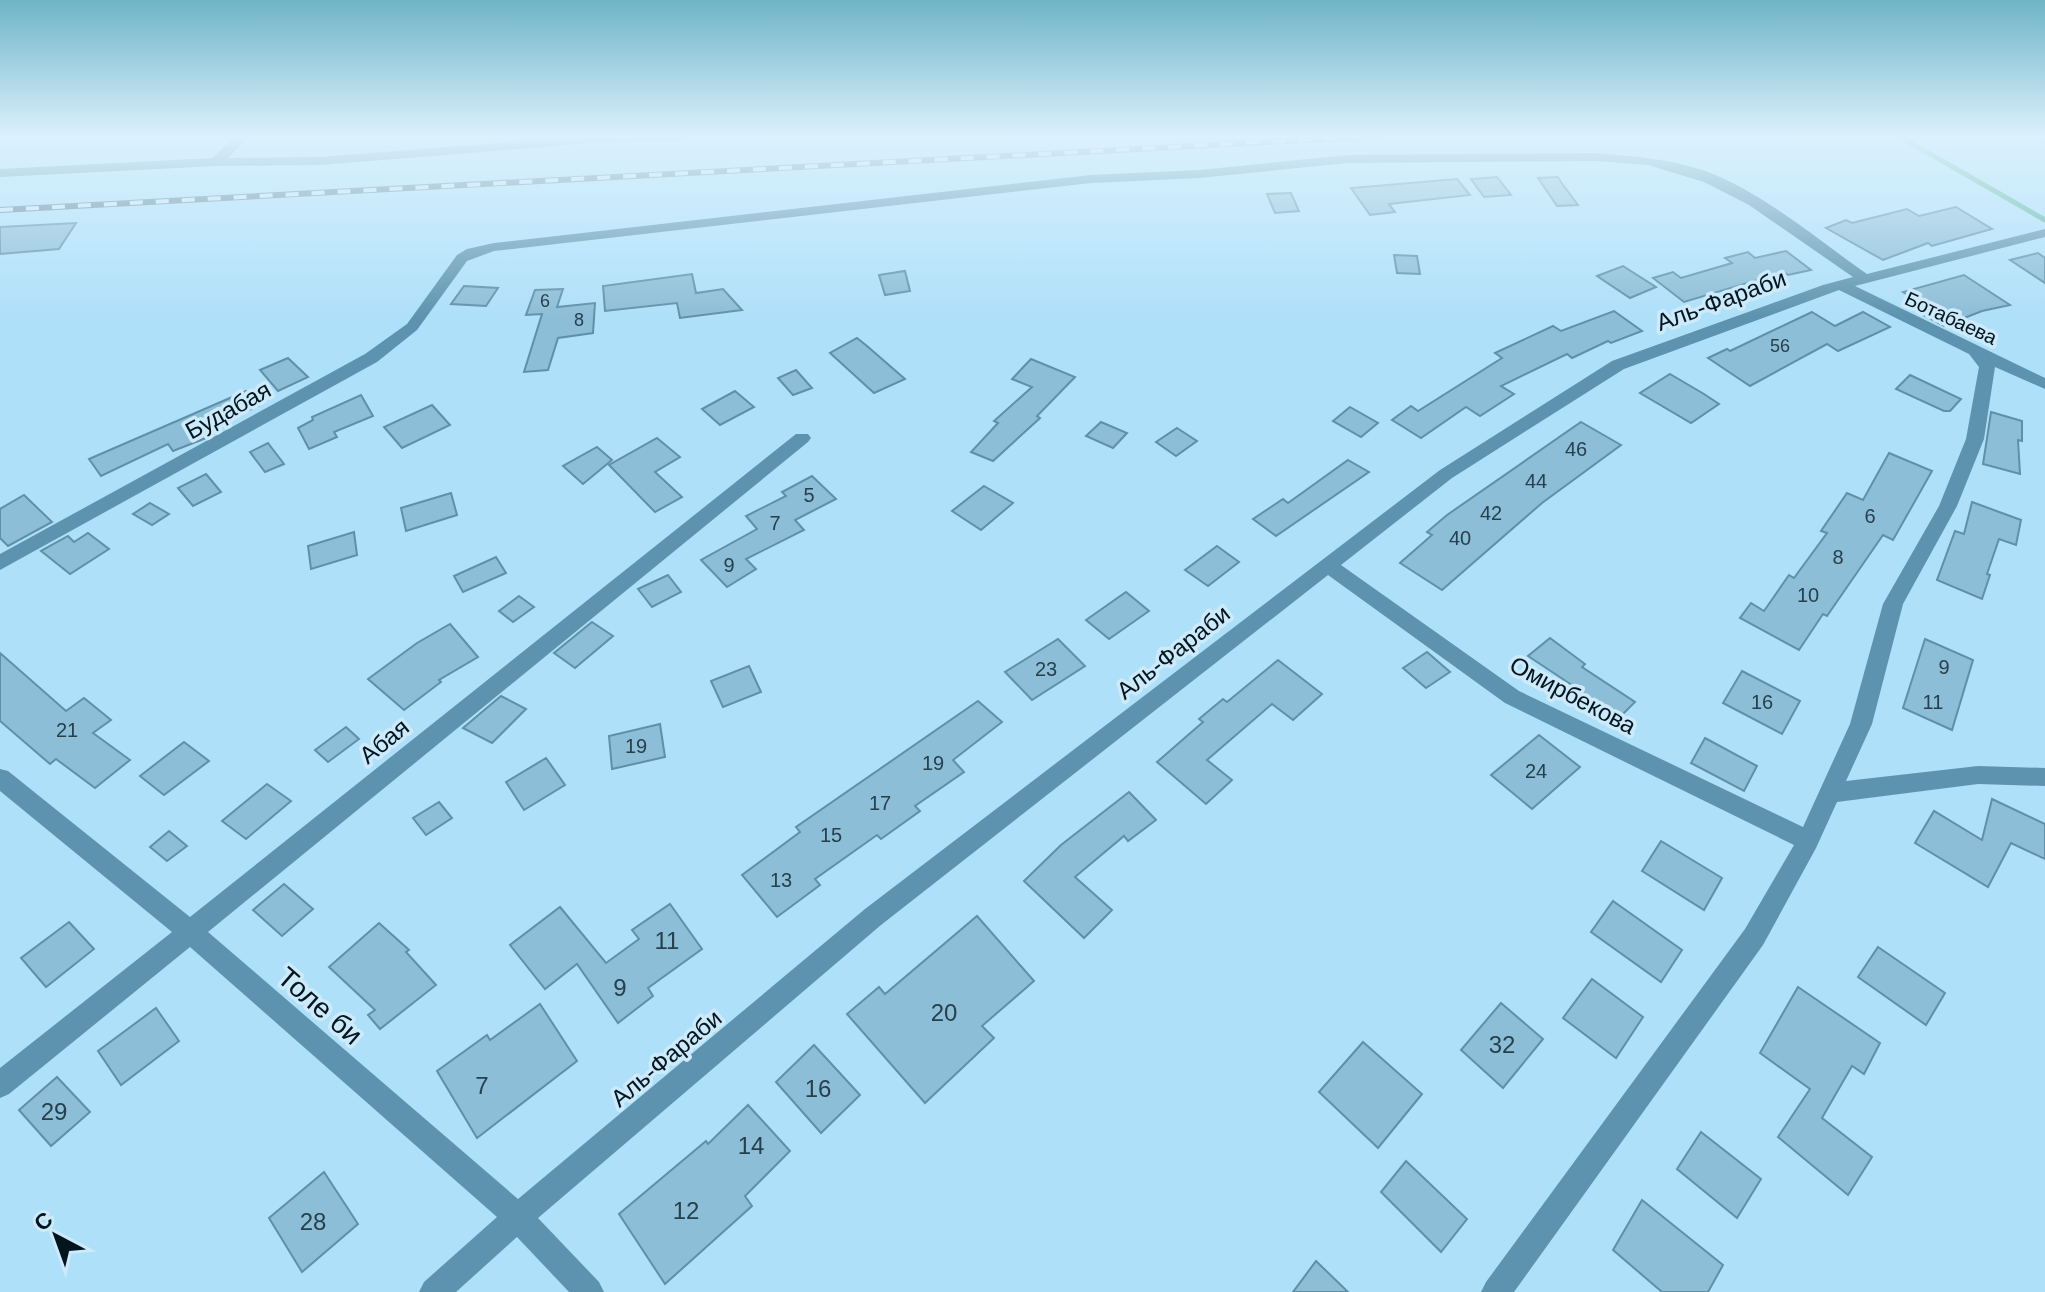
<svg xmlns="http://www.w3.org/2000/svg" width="2045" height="1292" font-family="Helvetica,sans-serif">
  <rect width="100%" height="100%" fill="#aee0fa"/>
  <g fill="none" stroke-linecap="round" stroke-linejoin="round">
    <polyline stroke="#59b498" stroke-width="5" points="1899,136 2045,220"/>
  </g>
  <g fill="#8dbed7" stroke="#6090a8" stroke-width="2">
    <polygon points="1497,177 1511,195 1484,197 1471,179"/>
    <polygon points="1558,177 1561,182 1578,205 1557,206 1538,178"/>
    <polygon points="1457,179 1470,195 1389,204 1395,212 1370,215 1351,188"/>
    <polygon points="1291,193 1299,211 1275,213 1267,194"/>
    <polygon points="1956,207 1992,229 1932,246 1928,243 1883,260 1826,228 1846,220 1852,223 1907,209 1919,216"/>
    <polygon points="76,223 59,249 0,254 0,227"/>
    <polygon points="1786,251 1811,270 1788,275 1784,272 1684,302 1653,278 1673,272 1681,278 1732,263 1725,258 1748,252 1755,258"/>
    <polygon points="2038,253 2045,258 2045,283 2010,260"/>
    <polygon points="1394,255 1417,256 1420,274 1397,273"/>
    <polygon points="1623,266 1656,287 1630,298 1597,276"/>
    <polygon points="905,271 910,291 885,295 879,275"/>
    <polygon points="692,274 696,293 723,289 742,310 680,318 677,303 605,311 603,286"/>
    <polygon points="1964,275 2010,305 1982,311 1944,326 1925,316 1933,311 1903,292"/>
    <polygon points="464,286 498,288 486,306 451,304"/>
    <polygon points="563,289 557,307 595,303 593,333 558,338 548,370 524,372 542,314 526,315 535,290"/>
    <polygon points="1614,311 1642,331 1611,343 1608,341 1572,358 1567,354 1501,386 1514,394 1480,416 1466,407 1421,438 1392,420 1411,406 1418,411 1502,358 1495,353 1553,326 1561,331"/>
    <polygon points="1812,312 1835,326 1863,312 1890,327 1838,351 1827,344 1750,386 1708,358 1727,349 1730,351"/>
    <polygon points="857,338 867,346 905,379 874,393 830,353"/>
    <polygon points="288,358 308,377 278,391 260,370"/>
    <polygon points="1031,359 1075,377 1037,416 1040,418 993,461 971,452 998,423 994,421 1032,387 1012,379"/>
    <polygon points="796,370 812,388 793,395 778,378"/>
    <polygon points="1670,374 1704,394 1719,404 1691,423 1640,393"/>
    <polygon points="1910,375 1961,399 1950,411 1944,411 1896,389"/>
    <polygon points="246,391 258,406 212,427 216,432 206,438 173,451 168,444 101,476 89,459"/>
    <polygon points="735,391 754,407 720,425 702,409"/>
    <polygon points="361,395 373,416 334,432 337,437 309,449 298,428 313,420 312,417"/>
    <polygon points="432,405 450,425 402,448 384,427"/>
    <polygon points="1350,407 1378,423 1361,437 1333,421"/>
    <polygon points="1991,412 2022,421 2022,441 2018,440 2020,474 1983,464"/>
    <polygon points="1101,422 1127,433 1113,448 1086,436"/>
    <polygon points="1581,422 1621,445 1542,503 1442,590 1400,563 1432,535 1427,532 1447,515"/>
    <polygon points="1177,428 1197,441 1176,456 1156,442"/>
    <polygon points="657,438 680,457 655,472 682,497 655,512 609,465"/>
    <polygon points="268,443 284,464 265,472 250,452"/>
    <polygon points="597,447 612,460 583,484 563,466"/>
    <polygon points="1889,453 1932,471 1893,540 1883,535 1827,616 1823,614 1799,650 1740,618 1751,603 1764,611 1789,575 1794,578 1827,533 1821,531 1847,493 1863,500"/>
    <polygon points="1348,460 1369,472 1276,536 1253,519 1283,499 1288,503"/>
    <polygon points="206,474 221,492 193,506 178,488"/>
    <polygon points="812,476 836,499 795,520 804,530 746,559 756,569 727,587 701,560 757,529 746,516 786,496 782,492"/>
    <polygon points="984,486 1013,503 981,530 952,511"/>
    <polygon points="451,493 457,515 406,531 401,508"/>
    <polygon points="24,495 52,522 8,546 0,538 0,509"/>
    <polygon points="1972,502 2021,520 2016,545 1999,539 1987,574 1990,575 1982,599 1937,580 1955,531 1964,534"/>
    <polygon points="150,503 169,514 152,525 133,514"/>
    <polygon points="354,532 357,555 311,569 308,546"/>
    <polygon points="88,533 109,549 70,574 41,551 68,536 74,542"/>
    <polygon points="1217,546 1239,562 1208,586 1185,570"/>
    <polygon points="496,557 506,573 463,592 454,576"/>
    <polygon points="668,575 681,592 652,607 638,589"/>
    <polygon points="1126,592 1149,611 1109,639 1086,620"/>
    <polygon points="519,596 534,607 513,622 499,611"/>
    <polygon points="592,622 613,636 575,668 554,653"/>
    <polygon points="450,624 478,657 439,680 441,682 404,710 368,679 417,643"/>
    <polygon points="1550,638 1585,664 1582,667 1635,702 1620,717 1528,656"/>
    <polygon points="1058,639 1085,666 1032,700 1005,672"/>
    <polygon points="1925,639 1973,660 1952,730 1903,708"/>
    <polygon points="1427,652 1450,672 1426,688 1403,668"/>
    <polygon points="0,653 66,711 84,698 111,720 93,733 130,760 95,788 56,759 50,764 0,721"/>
    <polygon points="1278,660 1322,694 1293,720 1272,704 1207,760 1232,780 1206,804 1157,762 1203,722 1199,719 1223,699 1227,702"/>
    <polygon points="749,666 761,692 723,707 711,681"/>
    <polygon points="1742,671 1800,701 1782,734 1723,703"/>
    <polygon points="501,696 526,709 492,743 463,728"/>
    <polygon points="978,701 1002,722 953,760 964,772 915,806 920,811 881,839 877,835 815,879 820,885 777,917 742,875 800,832 796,827"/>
    <polygon points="660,724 665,757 612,769 609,736"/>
    <polygon points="346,727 359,739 328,762 315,750"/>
    <polygon points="1539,735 1580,767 1532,809 1491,775"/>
    <polygon points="1705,738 1757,766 1744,791 1691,763"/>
    <polygon points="184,742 209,761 164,795 140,776"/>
    <polygon points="546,758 565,785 524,810 506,782"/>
    <polygon points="267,784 291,801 246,839 222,821"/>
    <polygon points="1129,792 1156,820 1128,841 1124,836 1075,877 1112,910 1084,938 1024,881 1061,845"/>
    <polygon points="1992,799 2045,824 2045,859 2011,843 1988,887 1915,843 1934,811 1982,840"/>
    <polygon points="439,802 452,818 426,835 413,818"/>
    <polygon points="169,831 187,846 167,861 150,847"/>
    <polygon points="1661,841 1722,878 1704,910 1642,871"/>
    <polygon points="284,884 313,909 282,936 253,910"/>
    <polygon points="1613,901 1682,950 1661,982 1591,932"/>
    <polygon points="670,904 702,949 648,988 653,996 618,1023 577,964 545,989 510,945 560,907 606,963 639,939 632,930"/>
    <polygon points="977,916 1034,981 982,1026 994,1038 925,1103 847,1014 879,987 885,994"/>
    <polygon points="69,922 94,949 46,987 21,958"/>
    <polygon points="379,923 409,950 406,952 436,985 380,1029 368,1015 375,1010 329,967"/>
    <polygon points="1878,947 1945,993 1926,1025 1858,977"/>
    <polygon points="1592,979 1643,1017 1616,1058 1563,1018"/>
    <polygon points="1798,987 1880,1043 1864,1074 1852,1066 1822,1118 1872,1157 1848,1195 1778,1137 1810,1089 1760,1053"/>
    <polygon points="1501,1003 1543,1039 1503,1088 1461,1050"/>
    <polygon points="540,1004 577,1061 477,1138 437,1071 487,1035 490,1040"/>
    <polygon points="156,1008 179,1041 121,1085 98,1051"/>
    <polygon points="1363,1042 1422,1094 1378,1148 1319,1092"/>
    <polygon points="814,1045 860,1095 821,1133 776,1082"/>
    <polygon points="57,1077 90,1112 51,1146 19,1110"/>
    <polygon points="748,1105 790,1151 745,1196 752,1206 665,1284 619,1214 706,1141 708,1144"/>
    <polygon points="1701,1132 1761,1179 1737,1218 1677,1169"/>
    <polygon points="1406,1161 1467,1219 1441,1252 1381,1192"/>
    <polygon points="324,1172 358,1224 302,1272 269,1218"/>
    <polygon points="1642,1200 1723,1265 1708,1292 1662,1292 1613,1250"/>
    <polygon points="1316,1261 1348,1292 1293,1292"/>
  </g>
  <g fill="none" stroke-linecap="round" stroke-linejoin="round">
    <g fill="#5d93ae" fill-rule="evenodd">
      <polygon points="236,136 249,136 228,158 320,157 585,136 688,136 682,140 592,143 320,165 216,166 0,177 0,169 212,158"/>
      <path d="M1596,153c37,3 75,6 109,18 56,20 113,69 162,103l178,-45v8l-190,49 190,92v11l-50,-22 -11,72 -27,67 -54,98 -31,120 -26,57 132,-15 67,2v18l-67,-2 -141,18 -21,46 -53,97 -249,347h-33l5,-10 259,-353 49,-84 -289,-142 -177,-128 -447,350 -343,293 61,64 5,10h-35l-52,-55 -61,55h-37l5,-10 73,-65 -307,-270 -181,147 -9,4v-30l172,-136 -172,-141v-22l8,2 182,146 606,-483h12l3,4 -3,4 -600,490 310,267 347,-290 575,-439 172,-109 211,-76 30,-8 -104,-72 -45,-23 -56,-17 -52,-4 -248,2 -149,15 -108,5 -597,68 -27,10 -50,69 -40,32 -377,208v-16l365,-200 42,-30 50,-69 10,-6 27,-6 597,-68 108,-5 149,-15zM1839,290l130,64 10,13 -13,72 -27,67 -56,98 -33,120 -47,103 -284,-136 -178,-126 111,-87 172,-109z"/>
    </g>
    <g stroke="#5a7c8e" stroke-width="6">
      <polyline id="rail" points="0,210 1377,136"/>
    </g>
    <use href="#rail" stroke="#cceafa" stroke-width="4" stroke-dasharray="13" stroke-linecap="butt"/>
  </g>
  <linearGradient id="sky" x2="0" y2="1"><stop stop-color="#6fb4c8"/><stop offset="0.43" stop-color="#dbf1fd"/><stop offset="1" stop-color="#dbf1fd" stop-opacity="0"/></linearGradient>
  <rect width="2045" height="317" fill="url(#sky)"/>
  <g text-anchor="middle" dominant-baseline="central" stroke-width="7" stroke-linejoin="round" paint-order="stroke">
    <g font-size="18" fill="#26404d">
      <text x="545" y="301">6</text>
      <text x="579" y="320">8</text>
      <text x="1780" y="346">56</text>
    </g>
    <g font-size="20" fill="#03161f" stroke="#cceafa">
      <text transform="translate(1951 318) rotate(25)">Ботабаева</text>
    </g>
    <g font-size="20" fill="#26404d">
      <text x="1576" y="449">46</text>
      <text x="1536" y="481">44</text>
      <text x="809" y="495">5</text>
      <text x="1491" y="513">42</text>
      <text x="1870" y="516">6</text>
      <text x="775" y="523">7</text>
      <text x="1460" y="538">40</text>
      <text x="1838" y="557">8</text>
      <text x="729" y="565">9</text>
      <text x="1808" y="595">10</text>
      <text x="1944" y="667">9</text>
      <text x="1046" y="669">23</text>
      <text x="1762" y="702">16</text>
      <text x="1933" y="702">11</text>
      <text x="67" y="730">21</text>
      <text x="636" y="746">19</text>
      <text x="933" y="763">19</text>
      <text x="1536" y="771">24</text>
      <text x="880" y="803">17</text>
      <text x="831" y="835">15</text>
      <text x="781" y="880">13</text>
    </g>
    <g font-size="24" fill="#03161f" stroke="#cceafa">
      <text transform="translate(1721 300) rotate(-20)">Аль-Фараби</text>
      <text transform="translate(228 410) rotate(-29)">Будабая</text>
      <text transform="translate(1173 652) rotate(-38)">Аль-Фараби</text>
      <text transform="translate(1573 695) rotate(28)">Омирбекова</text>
      <text transform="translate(384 741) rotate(-39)">Абая</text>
      <text transform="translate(666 1058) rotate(-40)">Аль-Фараби</text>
    </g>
    <g font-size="24" fill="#26404d">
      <text x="667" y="940">11</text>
      <text x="620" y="987">9</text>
      <text x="944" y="1012">20</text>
      <text x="1502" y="1044">32</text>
      <text x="482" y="1085">7</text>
      <text x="818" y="1088">16</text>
      <text x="54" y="1111">29</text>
      <text x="751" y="1145">14</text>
      <text x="686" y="1210">12</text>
      <text x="313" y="1221">28</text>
    </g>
    <g font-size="28" fill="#03161f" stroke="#cceafa">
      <text transform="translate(320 1006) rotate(41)">Толе би</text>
    </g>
  </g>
  <g transform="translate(56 1236) rotate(319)" stroke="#cceafa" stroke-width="6" paint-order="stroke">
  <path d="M0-6L14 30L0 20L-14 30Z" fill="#03161f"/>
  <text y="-12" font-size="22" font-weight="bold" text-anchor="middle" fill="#03161f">С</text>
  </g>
</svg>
